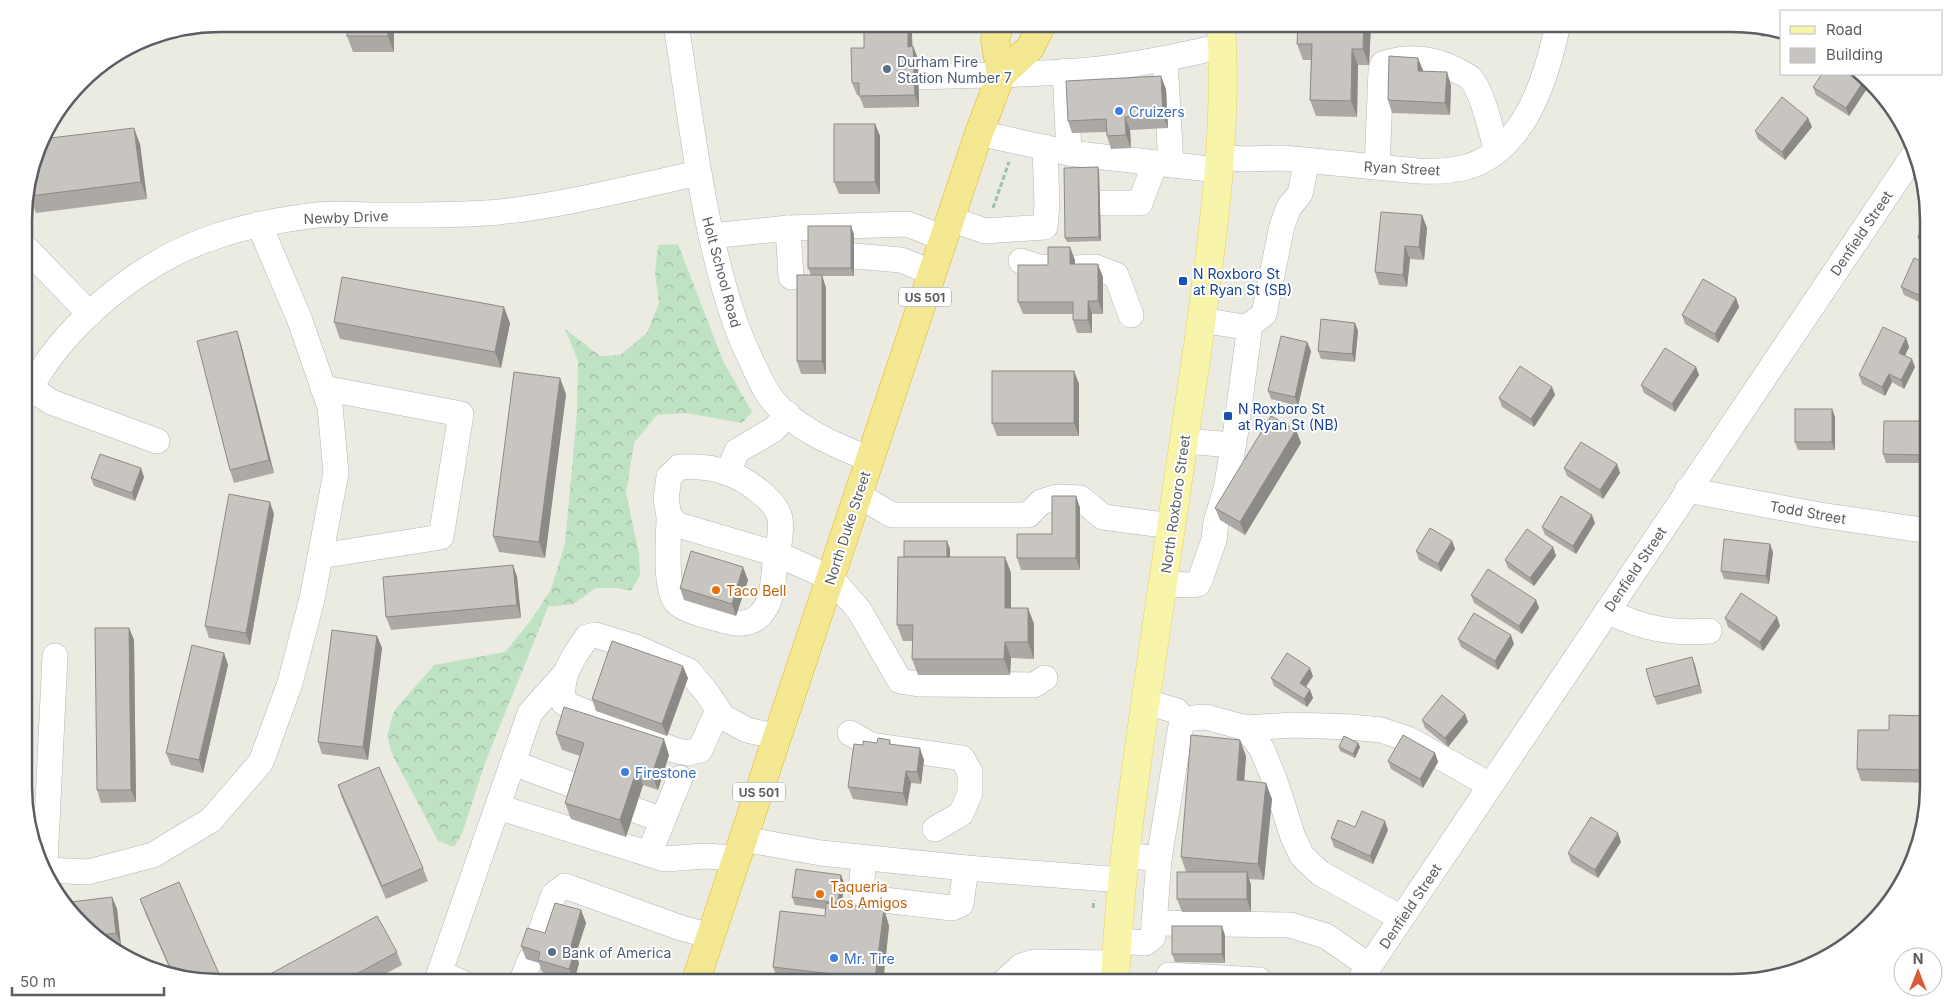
<svg xmlns="http://www.w3.org/2000/svg" width="1953" height="1007" font-family="Inter,sans-serif">
  <defs>
    <pattern id="forest-crowns" width="20" height="18" patternUnits="userSpaceOnUse" patternTransform="scale(1.25)"><rect width="20" height="18" fill="#c0e2c4"/><path d="M2 6a3 3 0 1 1 6 0M12 15a3 3 0 1 1 6 0" fill="none" stroke="#9fbaa3"/></pattern>
  </defs>
  <rect width="100%" height="100%" fill="#ecebe2"/>
  <polygon fill="url(#forest-crowns)" points="678,244 723,361 752,412 742,423 686,413 657,415 634,443 626,493 639,554 640,575 631,591 617,588 596,588 573,604 548,607 485,763 462,834 454,847 438,841 392,754 387,736 394,711 434,665 505,652 532,619 551,589 565,544 577,412 578,361 565,329 600,356 620,355 647,333 659,303 655,272 658,245"/>
  <g fill="none" stroke-linecap="round" stroke-linejoin="round">
    <g stroke="#b3b4b9" stroke-width="26">
      <g id="minor">
        <path d="M676,24c12,76 21,153 39,228 9,37 19,74 36,108 7,15 13,31 24,43 24,28 61,42 94,56"/>
        <polyline points="1165,59 1171,165"/>
        <polyline points="1065,71 1069,153"/>
        <path d="M918,77c68,-3 136,-1 203,-11 34,-5 68,-12 101,-20"/>
        <polyline points="979,133 1069,153 1218,170"/>
        <path d="M1219,157l25,2 39,-1 135,13c16,1 33,0 49,-4 59,-18 80,-91 91,-143"/>
        <path d="M1377,167l4,-96 2,-7c25,-9 52,-6 75,7 4,2 10,4 13,8 12,13 20,53 26,72"/>
        <polyline points="1103,203 1140,203 1155,163"/>
        <polyline points="951,219 985,231 1045,227 1047,204 1045,147"/>
        <polyline points="788,228 791,277"/>
        <polyline points="711,236 788,228 907,224 944,238"/>
        <polyline points="24,246 90,314"/>
        <polyline points="854,256 901,260 933,273"/>
        <polyline points="1021,261 1039,267 1052,268"/>
        <polyline points="1075,268 1095,267 1116,275 1131,315"/>
        <polyline points="1201,320 1244,327 1250,325 1264,314 1282,226 1289,207 1300,194 1307,160"/>
        <polyline points="31,388 51,402 157,441"/>
        <path d="M25,398c37,-73 115,-137 192,-162 33,-11 67,-17 100,-21 19,-2 38,0 57,0 42,0 83,1 125,-3 67,-7 134,-25 200,-39"/>
        <polyline points="1184,441 1233,445"/>
        <polyline points="728,473 737,451 773,430 788,414"/>
        <polyline points="1687,490 1820,515 1929,531"/>
        <polyline points="858,495 892,515 1028,515 1041,502 1057,497 1080,498 1103,517 1172,526"/>
        <path d="M669,516c0,20 -5,71 7,86 8,9 35,15 46,18 13,4 29,6 39,-6 12,-13 12,-33 14,-50 3,-14 7,-31 5,-45 -3,-19 -35,-40 -52,-46 -15,-6 -33,-7 -49,-6l-10,10 -3,22 3,17 9,9 99,29 54,24 28,32 41,71 19,3 115,1 11,-7"/>
        <polyline points="320,556 441,537 461,414 323,388"/>
        <polyline points="1163,584 1193,585 1198,584 1201,577 1214,540 1216,522 1226,489 1236,430 1250,325"/>
        <path d="M1607,611c35,17 63,23 102,20"/>
        <path d="M718,710l-18,40 -12,3 -14,-3 -110,-47c-6,-25 9,-46 23,-66l8,-2 40,12 54,24 18,22 16,24 24,13 31,7"/>
        <polyline points="1182,719 1206,717 1246,728 1262,749 1275,781 1293,837 1302,856 1320,873 1401,918"/>
        <polyline points="1246,728 1294,725 1351,727 1381,730 1408,739 1490,785"/>
        <polyline points="850,733 871,745 962,758 970,772 970,793 961,814 935,829"/>
        <polyline points="513,763 581,788"/>
        <polyline points="498,807 665,859 705,856 737,858"/>
        <polyline points="635,810 663,820"/>
        <polyline points="743,839 821,853 966,868 1122,880"/>
        <polyline points="649,854 680,778"/>
        <polyline points="1125,855 1159,859 1182,719 1177,711 1146,702"/>
        <polyline points="864,858 861,891 867,898 952,908 961,904 966,868"/>
        <polyline points="45,864 55,656"/>
        <polyline points="47,870 88,872 153,855 211,820 261,762 290,683 312,599 336,473 330,407 299,318 259,224"/>
        <polyline points="1154,923 1290,925 1326,936 1369,966"/>
        <polyline points="1118,941 1145,943 1153,937 1159,859"/>
        <polyline points="537,942 554,894 565,886 681,928 711,936"/>
        <polyline points="440,973 463,983"/>
        <polyline points="436,983 530,713 563,676"/>
        <polyline points="521,983 530,960"/>
        <polyline points="1003,983 1021,966 1033,962 1116,963"/>
        <polyline points="1169,983 1169,975 1259,980 1258,983"/>
        <polyline points="1358,983 1913,156"/>
      </g>
    </g>
    <g stroke="#e6d161" stroke-width="29">
      <path id="major" d="M1115,983c4,-100 19,-200 33,-299 17,-115 35,-230 51,-346 14,-103 29,-210 22,-314"/>
    </g>
    <g stroke="#ddb612" stroke-width="29">
      <g id="highway">
        <polyline points="1000,24 995,40 1001,75"/>
        <polyline points="695,983 979,133 1001,75 1030,48 1042,24"/>
      </g>
    </g>
    <g stroke="#9ac2aa" stroke-width="3" stroke-dasharray="5 2.5" stroke-linecap="butt">
      <polyline points="993,208 1009,162"/>
      <polyline points="1093,908 1094,900"/>
    </g>
    <use href="#minor" stroke="#fff" stroke-width="25"/>
    <use href="#major" stroke="#f8f5ab" stroke-width="28"/>
    <use href="#highway" stroke="#f4e791" stroke-width="28"/>
  </g>
  <g fill="#aca9a5">
    <polygon points="239,24 409,24 409,33 394,32 394,52 353,52 347,36 347,31 241,30"/>
    <polygon points="864,24 909,24 912,33 912,46 913,46 918,59 919,107 864,108 859,95 857,95 852,83 864,48"/>
    <polygon points="1298,24 1371,24 1369,65 1358,65 1357,117 1316,116 1310,100 1311,60 1303,60 1297,44"/>
    <polygon points="1747,27 1766,32 1763,37"/>
    <polygon points="1423,70 1423,71 1451,85 1450,115 1392,113 1388,100"/>
    <polygon points="1863,82 1866,90 1849,116 1816,95 1813,87"/>
    <polygon points="1166,89 1168,128 1130,130 1131,148 1111,149 1107,136 1107,132 1072,133 1068,121"/>
    <polygon points="1808,118 1812,127 1785,160 1758,139 1755,131"/>
    <polygon points="875,124 880,136 880,194 839,194 834,182"/>
    <polygon points="140,144 147,199 36,213 30,196"/>
    <polygon points="1099,171 1101,241 1067,242 1065,238"/>
    <polygon points="1928,214 1928,248 1921,246 1918,238"/>
    <polygon points="1422,215 1427,228 1424,260 1410,259 1407,287 1379,285 1375,272"/>
    <polygon points="854,234 854,276 822,276 826,288 826,374 801,374 797,361 811,275 808,268"/>
    <polygon points="1075,260 1075,264 1103,277 1103,314 1092,314 1092,333 1077,333 1073,320 1073,314 1023,314 1018,302 1048,265"/>
    <polygon points="1928,264 1928,306 1904,295 1901,287"/>
    <polygon points="1736,298 1739,307 1718,343 1685,324 1682,315"/>
    <polygon points="334,322 510,323 501,368 340,339"/>
    <polygon points="1355,323 1358,331 1355,362 1321,359 1318,351"/>
    <polygon points="237,331 241,344 274,473 234,483 230,470"/>
    <polygon points="1906,338 1909,347 1905,356 1915,367 1904,389 1892,382 1885,396 1862,384 1859,375"/>
    <polygon points="1307,342 1311,351 1298,406 1271,399 1268,391"/>
    <polygon points="1696,367 1699,375 1675,412 1644,393 1641,385"/>
    <polygon points="1074,371 1079,384 1079,436 997,436 992,423"/>
    <polygon points="1552,387 1555,395 1534,427 1502,407 1499,398"/>
    <polygon points="566,394 545,558 499,552 493,536"/>
    <polygon points="1832,409 1835,417 1835,450 1798,450 1795,442"/>
    <polygon points="1922,421 1925,430 1925,463 1886,463 1883,454"/>
    <polygon points="1296,430 1301,443 1245,535 1220,520 1215,508"/>
    <polygon points="1617,464 1620,473 1603,499 1567,476 1564,468"/>
    <polygon points="144,477 135,501 94,486 91,478"/>
    <polygon points="1076,496 1080,508 1080,570 1021,570 1017,558 1052,534"/>
    <polygon points="274,514 250,645 209,638 205,626"/>
    <polygon points="1595,523 1576,554 1545,535 1542,527"/>
    <polygon points="1452,541 1455,549 1441,572 1419,560 1416,551"/>
    <polygon points="1553,547 1556,556 1534,586 1508,568 1505,560"/>
    <polygon points="950,549 950,557 1005,557 1011,573 1011,608 1028,608 1034,624 1034,659 1011,658 1010,675 918,675 912,659 913,641 903,641 897,625 904,557"/>
    <polygon points="1773,552 1769,584 1724,579 1721,571"/>
    <polygon points="513,565 517,577 521,618 391,630 386,617"/>
    <polygon points="748,580 736,616 684,600 680,588"/>
    <polygon points="1471,595 1536,600 1539,608 1522,634 1474,603"/>
    <polygon points="1777,617 1780,626 1763,651 1728,627 1725,618"/>
    <polygon points="129,628 134,640 136,802 101,803 97,790"/>
    <polygon points="377,636 382,648 368,760 322,754 318,742"/>
    <polygon points="1458,639 1514,644 1498,670 1461,647"/>
    <polygon points="224,653 228,665 203,773 171,765 166,753"/>
    <polygon points="1692,657 1695,665 1702,693 1657,705 1654,697"/>
    <polygon points="1313,676 1306,687 1310,690 1313,698 1307,707 1274,686 1271,678"/>
    <polygon points="688,678 667,736 596,711 592,699"/>
    <polygon points="1465,714 1468,722 1448,747 1425,728 1422,720"/>
    <polygon points="1929,716 1929,783 1861,781 1857,769 1889,730"/>
    <polygon points="556,734 669,755 658,790 643,785 626,837 571,819 565,803 580,756 562,750"/>
    <polygon points="890,740 891,745 924,760 921,784 911,783 907,806 853,799 848,787 863,745"/>
    <polygon points="1358,743 1360,747 1355,758 1340,751 1339,747"/>
    <polygon points="1435,753 1438,762 1423,788 1391,769 1388,761"/>
    <polygon points="1246,756 1244,781 1272,799 1264,880 1249,879 1251,885 1251,912 1182,912 1177,899 1186,872 1181,857"/>
    <polygon points="338,785 423,868 428,881 386,899 342,798"/>
    <polygon points="1388,830 1373,864 1334,847 1331,838"/>
    <polygon points="1621,842 1598,878 1571,862 1568,853"/>
    <polygon points="841,875 844,883 842,904 884,909 889,926 883,983 779,983 773,967 825,916 825,909 795,905 792,897"/>
    <polygon points="112,897 117,909 121,945 110,947 91,934"/>
    <polygon points="140,899 221,983 171,972 146,915"/>
    <polygon points="581,910 586,923 576,954 579,963 574,982 542,972 539,963 526,959 521,946 545,933"/>
    <polygon points="1225,935 1225,963 1175,962 1172,954"/>
    <polygon points="397,952 402,965 368,983 263,983 261,979"/>
  </g>
  <g fill="#8c8a86">
    <polygon points="388,24 391,24 394,32 394,52 388,36"/>
    <polygon points="406,24 409,24 409,33"/>
    <polygon points="908,24 909,24 912,33 913,59 908,47"/>
    <polygon points="1364,24 1371,24 1369,65 1363,49"/>
    <polygon points="1760,30 1766,32 1763,37"/>
    <polygon points="913,46 918,59 919,107 915,95"/>
    <polygon points="1352,49 1358,65 1357,117 1351,101"/>
    <polygon points="1418,58 1423,70 1422,84 1418,71"/>
    <polygon points="1447,72 1451,85 1450,115 1445,103"/>
    <polygon points="1161,76 1166,89 1168,128 1163,115"/>
    <polygon points="1863,82 1866,90 1849,116 1846,108"/>
    <polygon points="1125,117 1130,130 1131,148 1126,135"/>
    <polygon points="1808,118 1812,127 1785,160 1782,152"/>
    <polygon points="875,124 880,136 880,194 875,182"/>
    <polygon points="134,128 140,144 147,199 141,182"/>
    <polygon points="1098,167 1099,171 1101,241 1099,237"/>
    <polygon points="1422,215 1427,228 1424,260 1419,247"/>
    <polygon points="851,226 854,234 854,276 851,268"/>
    <polygon points="1405,246 1410,259 1407,287 1403,275"/>
    <polygon points="1070,247 1075,260 1075,277 1070,264"/>
    <polygon points="1098,264 1103,277 1103,314 1098,301"/>
    <polygon points="822,275 826,288 826,374 822,361"/>
    <polygon points="1736,298 1739,307 1718,343 1715,334"/>
    <polygon points="1088,301 1092,314 1092,333 1088,320"/>
    <polygon points="504,307 510,323 501,368 495,352"/>
    <polygon points="1355,323 1358,331 1355,362 1352,354"/>
    <polygon points="237,331 241,344 274,473 269,460"/>
    <polygon points="1906,338 1909,347 1902,361 1899,353"/>
    <polygon points="1307,342 1311,351 1298,406 1295,397"/>
    <polygon points="1912,359 1915,367 1904,389 1901,380"/>
    <polygon points="1696,367 1699,375 1675,412 1672,404"/>
    <polygon points="1074,371 1079,384 1079,436 1074,423"/>
    <polygon points="1889,374 1892,382 1885,396 1882,387"/>
    <polygon points="560,378 566,394 545,558 539,542"/>
    <polygon points="1552,387 1555,395 1534,427 1531,419"/>
    <polygon points="1832,409 1835,417 1835,450 1832,442"/>
    <polygon points="1922,421 1925,430 1925,463 1922,455"/>
    <polygon points="1296,430 1301,443 1245,535 1240,522"/>
    <polygon points="1617,464 1620,473 1603,499 1600,490"/>
    <polygon points="141,468 144,477 135,501 132,493"/>
    <polygon points="1076,496 1080,508 1080,570 1076,558"/>
    <polygon points="270,502 274,514 250,645 246,633"/>
    <polygon points="1592,515 1595,523 1576,554 1573,546"/>
    <polygon points="947,541 950,549 950,568 947,559"/>
    <polygon points="1452,541 1455,549 1441,572 1438,564"/>
    <polygon points="1770,544 1773,552 1769,584 1766,576"/>
    <polygon points="1553,547 1556,556 1534,586 1530,578"/>
    <polygon points="1005,557 1011,573 1011,624 1005,608"/>
    <polygon points="513,565 517,577 521,618 517,605"/>
    <polygon points="743,567 748,580 736,616 732,604"/>
    <polygon points="1536,600 1539,608 1522,634 1519,626"/>
    <polygon points="1028,608 1034,624 1034,659 1028,642"/>
    <polygon points="1777,617 1780,626 1763,651 1760,642"/>
    <polygon points="129,628 134,640 136,802 131,790"/>
    <polygon points="1511,635 1514,644 1498,670 1495,661"/>
    <polygon points="377,636 382,648 368,760 363,747"/>
    <polygon points="1005,642 1011,658 1010,675 1004,659"/>
    <polygon points="224,653 228,665 203,773 199,760"/>
    <polygon points="1692,657 1695,665 1702,693 1699,685"/>
    <polygon points="683,666 688,678 667,736 662,724"/>
    <polygon points="1310,668 1313,676 1303,691 1300,683"/>
    <polygon points="1310,690 1313,698 1307,707 1304,699"/>
    <polygon points="1465,714 1468,722 1448,747 1445,738"/>
    <polygon points="664,739 669,755 658,790 652,774"/>
    <polygon points="1240,740 1246,756 1243,797 1237,780"/>
    <polygon points="1358,743 1360,747 1355,758 1353,754"/>
    <polygon points="920,748 924,760 921,784 917,772"/>
    <polygon points="1435,753 1438,762 1423,788 1420,779"/>
    <polygon points="637,769 643,785 626,837 620,820"/>
    <polygon points="906,771 911,783 907,806 903,793"/>
    <polygon points="1266,783 1272,799 1264,880 1258,864"/>
    <polygon points="1385,821 1388,830 1373,864 1370,856"/>
    <polygon points="1618,833 1621,842 1598,878 1595,870"/>
    <polygon points="1247,872 1251,885 1251,912 1247,899"/>
    <polygon points="841,875 844,883 841,911 838,903"/>
    <polygon points="112,897 117,909 121,945 116,933"/>
    <polygon points="884,909 889,926 883,983 877,983 875,979"/>
    <polygon points="581,910 586,923 576,954 579,963 574,982 569,969 570,949"/>
    <polygon points="1222,926 1225,935 1225,963 1222,954"/>
  </g>
  <g fill="#c8c5c0" stroke="#8c8a86">
    <rect x="347" y="24" width="41" height="12"/>
    <polygon points="864,24 908,24 908,47 913,46 915,95 859,96 859,83 852,83 851,48 864,48"/>
    <polygon points="1298,24 1364,24 1363,49 1352,49 1351,101 1310,100 1312,44 1297,44"/>
    <polygon points="1389,56 1418,58 1418,71 1447,72 1445,103 1388,100"/>
    <polygon points="1822,74 1851,74 1863,82 1846,108 1813,87"/>
    <polygon points="1161,76 1163,115 1125,117 1126,135 1107,136 1106,119 1068,121 1066,81"/>
    <polygon points="1782,97 1808,118 1782,152 1755,131"/>
    <rect x="834" y="124" width="41" height="58"/>
    <polygon points="134,128 141,182 30,196 29,190 42,139"/>
    <polygon points="1098,167 1099,237 1065,238 1064,168"/>
    <polygon points="1381,212 1422,215 1419,247 1405,246 1403,275 1375,272"/>
    <polygon points="1925,213 1928,214 1928,241 1918,238"/>
    <rect x="808" y="226" width="43" height="42"/>
    <polygon points="1048,247 1070,247 1070,264 1098,264 1098,301 1088,301 1088,320 1073,320 1073,302 1018,302 1018,265 1048,265"/>
    <polygon points="1914,258 1928,264 1928,299 1901,287"/>
    <rect x="797" y="275" width="25" height="86"/>
    <polygon points="342,277 504,307 495,352 334,322"/>
    <polygon points="1703,279 1736,298 1715,334 1682,315"/>
    <polygon points="1321,319 1355,323 1352,354 1318,351"/>
    <polygon points="1883,327 1906,338 1899,353 1912,359 1901,380 1889,374 1882,387 1859,375"/>
    <polygon points="237,331 269,460 230,470 197,341"/>
    <polygon points="1281,336 1307,342 1295,397 1268,391"/>
    <polygon points="1665,348 1696,367 1672,404 1641,385"/>
    <polygon points="1520,366 1552,387 1531,419 1499,398"/>
    <rect x="992" y="371" width="82" height="52"/>
    <polygon points="514,372 560,378 539,542 493,536"/>
    <rect x="1795" y="409" width="37" height="33"/>
    <polygon points="1271,416 1296,430 1240,522 1215,508"/>
    <polygon points="1884,421 1922,421 1922,455 1883,454"/>
    <polygon points="1581,442 1617,464 1600,490 1564,468"/>
    <polygon points="100,454 141,468 132,493 91,478"/>
    <polygon points="229,494 270,502 246,633 205,626"/>
    <polygon points="1052,496 1076,496 1076,558 1017,558 1017,534 1052,534"/>
    <polygon points="1561,496 1592,515 1573,546 1542,527"/>
    <polygon points="1430,528 1452,541 1438,564 1416,551"/>
    <polygon points="1527,529 1553,547 1530,578 1505,560"/>
    <polygon points="1724,539 1770,544 1766,576 1721,571"/>
    <rect x="904" y="541" width="43" height="16"/>
    <polygon points="691,551 743,567 732,604 680,588"/>
    <polygon points="898,557 1005,557 1005,608 1028,608 1028,642 1005,642 1004,659 912,659 913,625 897,625"/>
    <polygon points="513,565 517,605 386,617 383,577"/>
    <polygon points="1488,569 1536,600 1519,626 1471,595"/>
    <polygon points="1741,593 1777,617 1760,642 1725,618"/>
    <polygon points="1474,613 1511,635 1495,661 1458,639"/>
    <polygon points="95,628 129,628 131,790 97,790"/>
    <polygon points="332,630 377,636 363,747 318,742"/>
    <polygon points="612,641 683,666 662,724 592,699"/>
    <polygon points="192,645 224,653 199,760 166,753"/>
    <polygon points="1287,653 1310,668 1300,683 1310,690 1304,699 1271,678"/>
    <polygon points="1692,657 1699,685 1654,697 1646,669"/>
    <polygon points="1442,695 1465,714 1445,738 1422,720"/>
    <polygon points="564,707 664,739 652,774 637,769 620,820 565,803 584,743 556,734"/>
    <polygon points="1889,715 1929,716 1929,770 1857,769 1858,730 1889,730"/>
    <polygon points="1191,735 1240,740 1237,780 1266,783 1258,864 1181,857"/>
    <polygon points="1403,735 1435,753 1420,779 1388,761"/>
    <polygon points="1344,736 1358,743 1353,754 1339,747"/>
    <polygon points="878,738 890,740 889,744 920,748 917,772 906,771 903,793 848,787 854,744 863,745 863,741 877,743"/>
    <polygon points="379,767 423,868 382,886 338,785"/>
    <polygon points="1362,811 1385,821 1370,856 1331,838 1338,820 1355,827"/>
    <polygon points="1591,817 1618,833 1595,870 1568,853"/>
    <polygon points="796,869 841,875 838,903 792,897"/>
    <rect x="1177" y="872" width="70" height="27"/>
    <polygon points="179,882 223,983 172,972 140,899"/>
    <polygon points="112,897 116,933 93,936 91,934 63,903"/>
    <polygon points="555,903 581,910 570,949 575,951 569,969 538,960 540,952 521,946 527,928 545,933"/>
    <polygon points="826,903 884,909 875,979 773,967 780,911 825,916"/>
    <polygon points="377,916 397,952 340,983 263,983 261,979"/>
    <rect x="1172" y="926" width="50" height="28"/>
  </g>
  <g fill="#5c6f8a" stroke="#fff" stroke-width="2">
    <circle cx="887" cy="69" r="5"/>
    <circle cx="552" cy="952" r="5"/>
  </g>
  <g fill="#3f7fe0" stroke="#fff" stroke-width="2">
    <circle cx="1119" cy="111" r="5"/>
    <circle cx="625" cy="772" r="5"/>
    <circle cx="834" cy="958" r="5"/>
  </g>
  <g fill="#1a4fb4" stroke="#fff" stroke-width="2">
    <rect x="1178" y="276" width="10" height="10" rx="2.5"/>
    <rect x="1223" y="411" width="10" height="10" rx="2.5"/>
  </g>
  <g fill="#e8710a" stroke="#fff" stroke-width="2">
    <circle cx="716" cy="590" r="5"/>
    <circle cx="820" cy="894" r="5"/>
  </g>
  <g text-anchor="middle" dominant-baseline="central" stroke-width="4" stroke-linejoin="round" paint-order="stroke">
    <g fill="#fff" stroke="#8c8e91" stroke-width="1">
      <rect x="899" y="287.5" width="52" height="19" rx="4"/>
      <rect x="733" y="782.5" width="52" height="19" rx="4"/>
    </g>
    <g font-size="12" font-weight="bold" fill="#5a5d62">
      <text x="925" y="297">US 501</text>
      <text x="759" y="792">US 501</text>
    </g>
    <g font-size="14" fill="#4e5e75" stroke="#fff" text-anchor="start">
      <text x="897" y="61">Durham Fire<tspan x="897" dy="16">Station Number 7</tspan></text>
      <text x="562" y="952">Bank of America</text>
    </g>
    <g font-size="14" fill="#366cbe" stroke="#fff" text-anchor="start">
      <text x="1129" y="111">Cruizers</text>
      <text x="635" y="772">Firestone</text>
      <text x="844" y="958">Mr. Tire</text>
    </g>
    <g font-size="14" fill="#5a5d62" stroke="#fff">
      <text transform="translate(1402 168) rotate(3)">Ryan Street</text>
      <text transform="translate(346 217) rotate(-2)">Newby Drive</text>
      <text transform="translate(1861 233) rotate(-56)">Denfield Street</text>
      <text transform="translate(722 272) rotate(75)">Holt School Road</text>
      <text transform="translate(1175 504) rotate(-82)">North Roxboro Street</text>
      <text transform="translate(1808 512) rotate(10)">Todd Street</text>
      <text transform="translate(847 528) rotate(-72)">North Duke Street</text>
      <text transform="translate(1635 569) rotate(-56)">Denfield Street</text>
      <text transform="translate(1410 906) rotate(-56)">Denfield Street</text>
    </g>
    <g font-size="14" fill="#164399" stroke="#fff" text-anchor="start">
      <text x="1193" y="273">N Roxboro St<tspan x="1193" dy="16">at Ryan St (SB)</tspan></text>
      <text x="1238" y="408">N Roxboro St<tspan x="1238" dy="16">at Ryan St (NB)</tspan></text>
    </g>
    <g font-size="14" fill="#c56008" stroke="#fff" text-anchor="start">
      <text x="726" y="590">Taco Bell</text>
      <text x="830" y="886">Taqueria<tspan x="830" dy="16">Los Amigos</tspan></text>
    </g>
  </g>
  <path d="M0 0H1953V1007H0ZM220 32H1732A188 188 0 0 1 1920 220V786A188 188 0 0 1 1732 974H220A188 188 0 0 1 32 786V220A188 188 0 0 1 220 32Z" fill="#fff" fill-rule="evenodd"/>
  <path fill="none" stroke="#5a5d62" stroke-width="2.5" d="M220 32H1732A188 188 0 0 1 1920 220V786A188 188 0 0 1 1732 974H220A188 188 0 0 1 32 786V220A188 188 0 0 1 220 32Z"/>
  <rect x="1780" y="10" width="162" height="65" fill="#ffffff" stroke="#bdbec0"/>
  <rect x="1790" y="26" width="25" height="8" fill="#f8f5ab" stroke="#bdbec0"/>
  <text x="1826" y="35" font-size="15" fill="#5a5d62">Road</text>
  <rect x="1790" y="48" width="25" height="15" fill="#c8c5c0" stroke="#bdbec0"/>
  <text x="1826" y="60" font-size="15" fill="#5a5d62">Building</text>
  <g transform="translate(1918 972)"><circle r="24" fill="#ffffff" stroke="#bdbec0"/>
  <path d="M0-4L9 19L0 12L-9 19Z" fill="#db5a39"/>
  <text y="-8" font-size="14" font-weight="bold" text-anchor="middle" fill="#5a5d62">N</text>
  </g>
  <path d="M12 987v8h152v-8" fill="none" stroke="#5a5d62" stroke-width="2.5"/>
  <text x="20" y="987" font-size="15" fill="#5a5d62" stroke="#ffffff" stroke-width="4" paint-order="stroke">50 m</text>
</svg>
